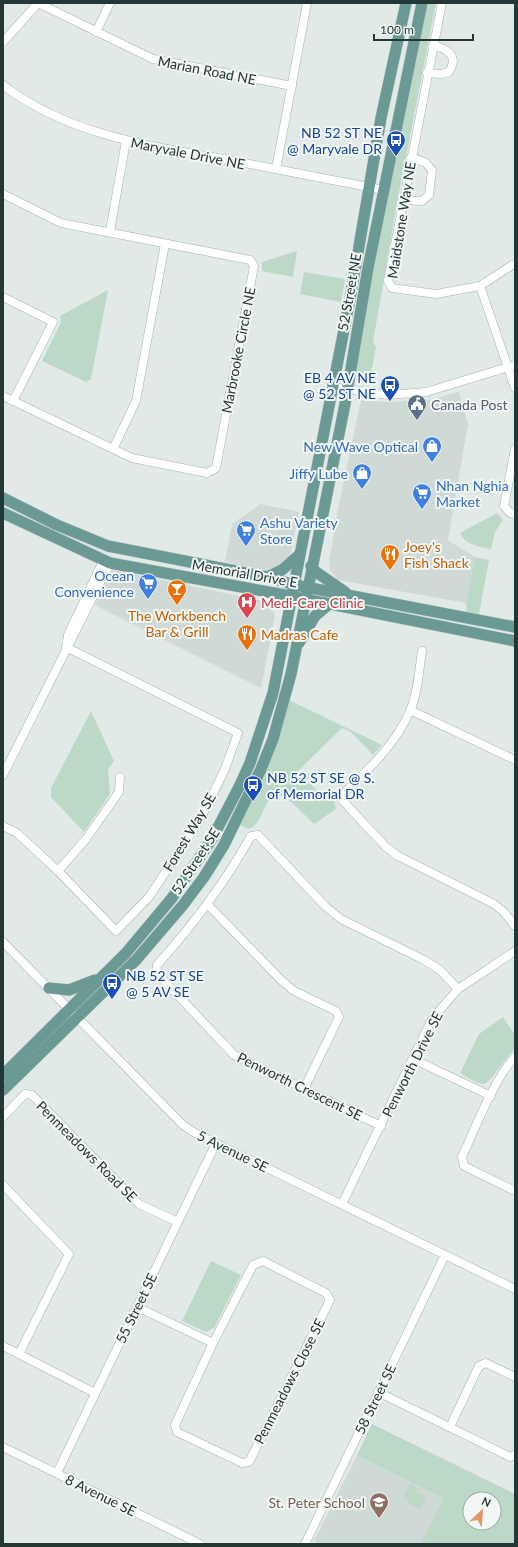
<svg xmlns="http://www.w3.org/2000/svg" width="518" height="1547" font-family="Lato,sans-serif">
  <rect width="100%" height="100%" fill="#e1eae7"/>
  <g fill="#cfd9d6">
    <polygon points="459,392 468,424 448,540 475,557 466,603 338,580 330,570 329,562 338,509 361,400 387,402 429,400"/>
    <polygon points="261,504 299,512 290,557 280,566 265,570 225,562 232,524"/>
    <polygon points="113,570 268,602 275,615 261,688 95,605"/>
    <polygon points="357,1455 443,1498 421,1544 321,1544 314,1541"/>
  </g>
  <g fill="#bcd9c8" fill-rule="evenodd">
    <polygon points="425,3 436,3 397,203 373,342 376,347 369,385 357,378 355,363"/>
    <polygon points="297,251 293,277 262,271 262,262"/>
    <polygon points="304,272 345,279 341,302 300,294"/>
    <polygon points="108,290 91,379 86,382 42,361 61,322 60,316"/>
    <path d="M497,513l6,7 -8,12 -4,17c-11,-2 -26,-4 -31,-16z"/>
    <polygon points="475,557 489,560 479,614 467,612 466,603"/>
    <path d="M289,700l93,45 -9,10 -22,-23 -9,-4 -44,43 29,30 7,-1 2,9 -22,15 -28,-27 -11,-2c-13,7 -12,30 -27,34l-8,-4 29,-63z"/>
    <polygon points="91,711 114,761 108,769 110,794 84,832 51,797 51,788"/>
    <path d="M503,1017l12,18v14c-8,6 -25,35 -31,35 -8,0 -17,-7 -24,-11l19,-39z"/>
    <polygon points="211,1261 241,1275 214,1328 206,1332 182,1321"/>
    <path d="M372,1424l143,70v50h-94l22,-46 -86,-43zM470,1499h24v24h-24z"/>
    <polygon points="410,1484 418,1488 416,1492 426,1498 420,1509 408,1503 409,1500 403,1497"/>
  </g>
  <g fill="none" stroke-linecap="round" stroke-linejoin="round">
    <g stroke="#a4b1ae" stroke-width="9">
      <g id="minor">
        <polyline points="38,3 153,59 292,86"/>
        <polyline points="442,3 388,281 392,288 436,294 480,286 512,265"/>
        <polyline points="96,32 110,3"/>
        <polyline points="3,42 38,3"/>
        <path d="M427,73l14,1 8,-2c10,-16 -1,-23 -16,-27"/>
        <path d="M3,85c65,50 147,61 226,75 51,10 103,20 155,30"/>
        <polyline points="276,169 307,3"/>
        <polyline points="3,194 61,223 250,260 254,266 216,468 207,473 132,458 3,396"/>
        <polyline points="403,200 422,201 429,195 432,170 426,163 411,157"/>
        <polyline points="110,231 126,141"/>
        <polyline points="480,286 515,388"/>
        <polyline points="3,297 53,322 13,401"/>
        <polyline points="332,387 388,395 426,392 515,365"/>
        <polyline points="113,449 136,401 165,244"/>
        <polyline points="515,449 504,506 510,513 515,514"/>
        <polyline points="67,642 68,635 103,561"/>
        <path d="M422,651c-3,19 -4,42 -12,60 -15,34 -41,58 -67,83v7l43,46 12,9 96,48 10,8 11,14"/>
        <polyline points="410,710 515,760"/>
        <polyline points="3,775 110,563"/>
        <polyline points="3,826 17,833 58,871 116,931 149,897 201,818 225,769 238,733 66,647"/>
        <polyline points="58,871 86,839 119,792 120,777"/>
        <polyline points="208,905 281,980 294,991 336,1011 339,1017 304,1089"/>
        <polyline points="3,942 183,1125 195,1133 515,1289"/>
        <path d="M515,1057c-19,18 -41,74 -53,100l2,9 51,25"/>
        <polyline points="413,1059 491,1096"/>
        <polyline points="3,1117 25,1094 32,1095 139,1204 178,1222"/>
        <path d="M381,1126l-147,-71 -78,-83 1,-7c36,-40 68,-82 94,-129l7,-1 68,72 15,12 83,41 16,10 18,19"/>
        <polyline points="3,1185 69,1254 19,1354"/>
        <polyline points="342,1204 432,1019 458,989 515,951"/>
        <polygon points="263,1261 326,1293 330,1300 249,1462 242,1463 177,1432 175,1425 213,1343 253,1265"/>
        <polyline points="137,1307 213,1343"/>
        <polyline points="3,1346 95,1393"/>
        <polyline points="378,1392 510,1457 515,1455"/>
        <polyline points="450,1427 479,1366 486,1363 515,1377"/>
        <polyline points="3,1447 200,1544"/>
        <polyline points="57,1473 216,1143"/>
        <polyline points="305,1544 445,1255"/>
      </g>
    </g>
    <g stroke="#c1c7c7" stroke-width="12">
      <g id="major">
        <polyline points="3,498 57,525 108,546 267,577 295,585 515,627"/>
        <polyline points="3,513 110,563 285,595 515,641"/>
        <polyline points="311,566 316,572 345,592"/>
        <polyline points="267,577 282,570 299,555"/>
        <polyline points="299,643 315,616 329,604"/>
        <polyline points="49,988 69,990 95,980"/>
        <polyline points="3,1075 126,953 172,898 212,839 239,787 250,763 273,693 350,299 381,118 406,3"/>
        <polyline points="3,1090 136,960 183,905 204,877 224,845 261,769 273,739 291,674 345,404 368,268 422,3"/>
      </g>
    </g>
    <use href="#minor" stroke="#fff" stroke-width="8"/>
    <use href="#major" stroke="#6b9a95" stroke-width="11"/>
  </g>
  <defs>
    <g id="bus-pin" transform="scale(1)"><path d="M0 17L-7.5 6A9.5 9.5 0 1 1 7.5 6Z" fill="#1a4fb4" stroke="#f1f7f5"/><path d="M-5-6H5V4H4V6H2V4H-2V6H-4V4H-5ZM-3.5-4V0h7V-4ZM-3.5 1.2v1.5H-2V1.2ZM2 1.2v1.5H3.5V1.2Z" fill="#fff"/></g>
    <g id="civic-pin" transform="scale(1)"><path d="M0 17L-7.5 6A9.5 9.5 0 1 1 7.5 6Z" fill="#5c6f8a" stroke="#f1f7f5"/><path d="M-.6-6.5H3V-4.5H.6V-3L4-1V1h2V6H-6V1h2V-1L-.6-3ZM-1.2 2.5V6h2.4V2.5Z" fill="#fff"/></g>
    <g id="shop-pin" transform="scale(1)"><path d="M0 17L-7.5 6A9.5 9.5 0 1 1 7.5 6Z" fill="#3f7fe0" stroke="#f1f7f5"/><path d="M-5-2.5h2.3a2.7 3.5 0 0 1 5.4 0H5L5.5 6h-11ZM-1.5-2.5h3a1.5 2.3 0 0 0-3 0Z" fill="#fff"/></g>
    <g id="supermarket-pin" transform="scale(1)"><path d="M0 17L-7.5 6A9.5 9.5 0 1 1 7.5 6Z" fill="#3f7fe0" stroke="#f1f7f5"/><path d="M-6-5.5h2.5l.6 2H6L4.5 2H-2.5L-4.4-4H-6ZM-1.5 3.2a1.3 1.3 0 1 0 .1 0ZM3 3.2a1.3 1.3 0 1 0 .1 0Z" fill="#fff"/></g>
    <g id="restaurant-pin" transform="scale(1)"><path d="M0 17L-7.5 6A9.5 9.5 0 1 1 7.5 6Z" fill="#e8710a" stroke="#f1f7f5"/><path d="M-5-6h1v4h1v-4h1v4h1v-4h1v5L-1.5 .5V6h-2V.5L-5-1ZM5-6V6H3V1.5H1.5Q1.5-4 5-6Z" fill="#fff"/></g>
    <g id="bar-pin" transform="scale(1)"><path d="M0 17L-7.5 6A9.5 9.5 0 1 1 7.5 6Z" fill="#e8710a" stroke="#f1f7f5"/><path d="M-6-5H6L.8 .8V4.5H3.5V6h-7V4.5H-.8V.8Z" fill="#fff"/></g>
    <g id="hospital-pin" transform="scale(1)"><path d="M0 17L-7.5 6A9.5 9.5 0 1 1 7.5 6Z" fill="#e0444e" stroke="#f1f7f5"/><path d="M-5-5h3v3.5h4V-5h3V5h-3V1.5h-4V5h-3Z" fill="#fff"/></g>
    <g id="school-pin" transform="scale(1)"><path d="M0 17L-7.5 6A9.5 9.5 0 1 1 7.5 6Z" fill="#8d6e63" stroke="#f1f7f5"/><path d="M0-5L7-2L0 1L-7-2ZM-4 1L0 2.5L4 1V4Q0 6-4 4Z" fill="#fff"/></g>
  </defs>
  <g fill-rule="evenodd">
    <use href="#bus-pin" x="396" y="140"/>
    <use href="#bus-pin" x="390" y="385"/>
    <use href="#civic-pin" x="417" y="404"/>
    <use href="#shop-pin" x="432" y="446"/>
    <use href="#shop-pin" x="362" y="473"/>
    <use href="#supermarket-pin" x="422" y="493"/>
    <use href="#supermarket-pin" x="246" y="530"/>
    <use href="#restaurant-pin" x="390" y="554"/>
    <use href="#supermarket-pin" x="148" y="583"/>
    <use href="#bar-pin" x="177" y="589"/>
    <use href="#hospital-pin" x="247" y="602"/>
    <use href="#restaurant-pin" x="247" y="634"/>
    <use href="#bus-pin" x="253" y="785"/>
    <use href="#bus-pin" x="112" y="983"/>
    <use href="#school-pin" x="379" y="1502"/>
  </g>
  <g text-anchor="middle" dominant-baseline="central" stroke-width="4" stroke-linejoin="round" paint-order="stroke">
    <g font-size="14" fill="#233836" stroke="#f1f7f5">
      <text transform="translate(207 70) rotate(11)">Marian Road NE</text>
      <text transform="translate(188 153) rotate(11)">Maryvale Drive NE</text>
      <text transform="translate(401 220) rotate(-81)">Maidstone Way NE</text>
      <text transform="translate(349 292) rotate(-80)">52 Street NE</text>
      <text transform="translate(238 350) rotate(-79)">Marbrooke Circle NE</text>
      <text transform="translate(245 573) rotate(10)">Memorial Drive E</text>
      <text transform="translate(189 832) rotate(-59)">Forest Way SE</text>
      <text transform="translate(195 861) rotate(-57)">52 Street SE</text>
      <text transform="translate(412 1064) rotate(-63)">Penworth Drive SE</text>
      <text transform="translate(300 1086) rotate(26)">Penworth Crescent SE</text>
      <text transform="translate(87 1151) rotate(45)">Penmeadows Road SE</text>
      <text transform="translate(233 1151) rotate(26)">5 Avenue SE</text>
      <text transform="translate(136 1308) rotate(-64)">55 Street SE</text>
      <text transform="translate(289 1381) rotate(-63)">Penmeadows Close SE</text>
      <text transform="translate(375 1399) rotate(-64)">58 Street SE</text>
      <text transform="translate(101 1495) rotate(26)">8 Avenue SE</text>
    </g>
    <g font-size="14" fill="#164399" stroke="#f1f7f5" text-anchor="end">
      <text x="382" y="132">NB 52 ST NE<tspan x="382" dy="16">@ Maryvale DR</tspan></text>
      <text x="376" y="377">EB 4 AV NE<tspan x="376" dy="16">@ 52 ST NE</tspan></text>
      <text x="267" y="777" text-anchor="start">NB 52 ST SE @ S.<tspan x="267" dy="16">of Memorial DR</tspan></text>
      <text x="126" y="975" text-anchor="start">NB 52 ST SE<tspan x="126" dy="16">@ 5 AV SE</tspan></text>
    </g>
    <g font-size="14" fill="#4e5e75" stroke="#f1f7f5" text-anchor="start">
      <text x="431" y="404">Canada Post</text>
    </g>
    <g font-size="14" fill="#366cbe" stroke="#f1f7f5" text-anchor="end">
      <text x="418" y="446">New Wave Optical</text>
      <text x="348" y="473">Jiffy Lube</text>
      <text x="436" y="485" text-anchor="start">Nhan Nghia<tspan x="436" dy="16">Market</tspan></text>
      <text x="260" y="522" text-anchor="start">Ashu Variety<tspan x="260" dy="16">Store</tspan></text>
      <text x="134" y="575">Ocean<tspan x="134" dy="16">Convenience</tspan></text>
    </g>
    <g font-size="14" fill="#c56008" stroke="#f1f7f5" text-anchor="start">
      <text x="404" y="546">Joey's<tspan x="404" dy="16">Fish Shack</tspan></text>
      <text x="177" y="615" text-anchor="middle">The Workbench<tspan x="177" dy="16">Bar &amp; Grill</tspan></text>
      <text x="261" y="634">Madras Cafe</text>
    </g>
    <g font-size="14" fill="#be3a42" stroke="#f1f7f5" text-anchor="start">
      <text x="261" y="602">Medi-Care Clinic</text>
    </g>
    <g font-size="14" fill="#785e54" stroke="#f1f7f5" text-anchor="end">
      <text x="365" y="1502">St. Peter School</text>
    </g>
  </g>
  <rect width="518" height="1547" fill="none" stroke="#233836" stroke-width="8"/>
  <g transform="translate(482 1511) rotate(26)"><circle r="19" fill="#f1f7f5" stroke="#9faba9"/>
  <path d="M0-3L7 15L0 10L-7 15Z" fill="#e29667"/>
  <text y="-6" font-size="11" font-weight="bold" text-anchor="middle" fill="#233836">N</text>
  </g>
  <path d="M374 34v6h99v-6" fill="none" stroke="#233836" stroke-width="2"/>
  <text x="380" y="34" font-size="12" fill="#233836" stroke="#f1f7f5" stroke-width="3" paint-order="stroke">100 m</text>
</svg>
